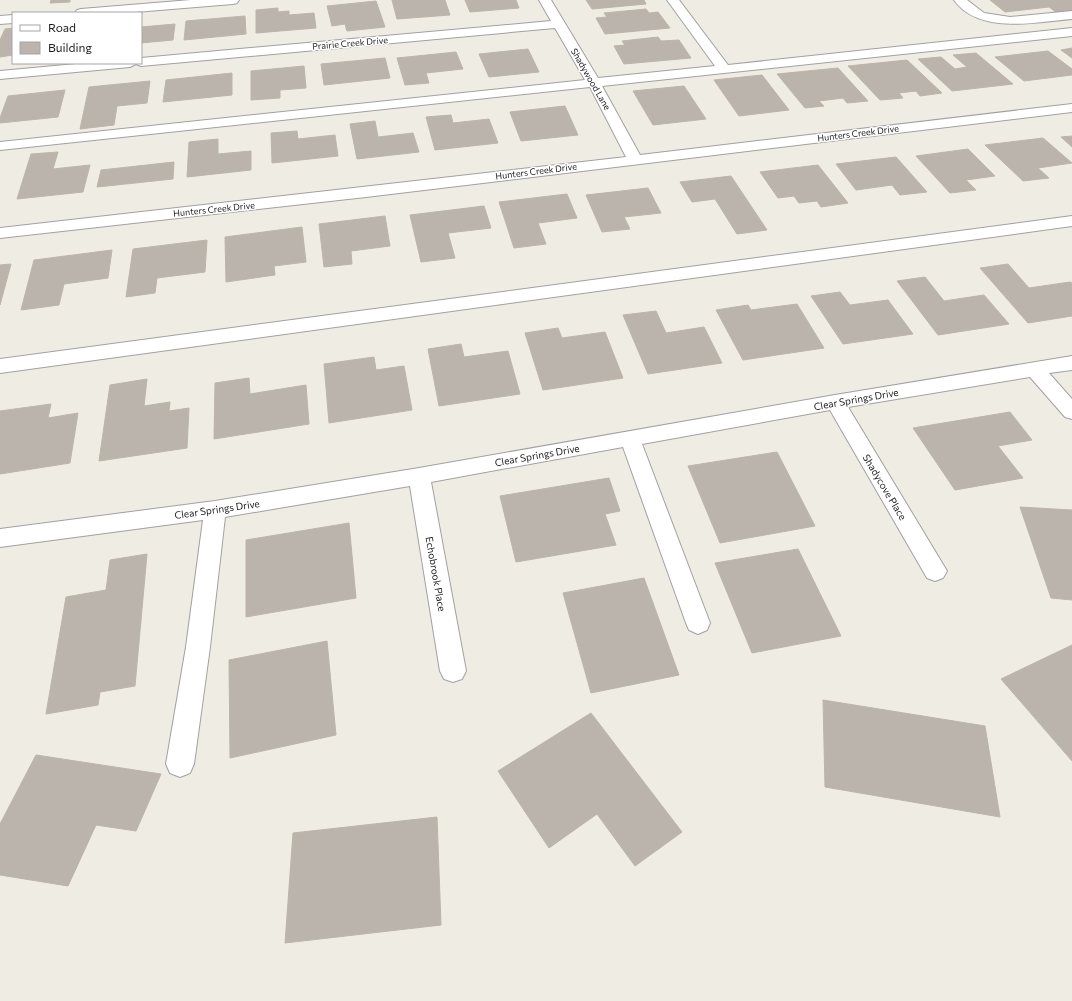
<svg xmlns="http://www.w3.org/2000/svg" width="1072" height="1001" font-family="Commissioner,sans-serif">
  <rect width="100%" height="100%" fill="#eeece3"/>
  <g fill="#bab4ad" stroke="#beb4a7">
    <polygon points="51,0 70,0 70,2 50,3"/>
    <polygon points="392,0 445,0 450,15 397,19"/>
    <polygon points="465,0 516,0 519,8 470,12"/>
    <polygon points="586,0 644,0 646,4 592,9"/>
    <polygon points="990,0 1072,0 1072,14 1060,15 1049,7 1005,12"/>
    <polygon points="376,1 385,27 347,31 345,24 332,26 327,6"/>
    <polygon points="278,8 278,12 289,11 289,15 314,13 316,28 256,33 256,10"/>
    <polygon points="646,9 649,13 658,12 670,28 605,34 596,18 607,17 604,13"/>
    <polygon points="245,16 246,34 184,40 186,21"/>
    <polygon points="175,24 173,40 141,43 141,27"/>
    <polygon points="13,28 13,55 0,57 0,40 5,29"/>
    <polygon points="658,37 661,41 679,40 691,58 624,64 614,46 625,45 622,41"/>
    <polygon points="1072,48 1072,58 1061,50"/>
    <polygon points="528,49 539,72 489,77 479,54"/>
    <polygon points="1048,51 1072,69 1072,75 1024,81 995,57"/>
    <polygon points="456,52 463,69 426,73 429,83 405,85 397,58"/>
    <polygon points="976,53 1013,84 952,91 918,59 941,57 955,69 967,67 953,55"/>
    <polygon points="385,58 390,78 324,85 321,64"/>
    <polygon points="907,60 942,93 920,96 916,91 899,93 903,98 880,100 848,66"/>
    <polygon points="304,66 306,88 280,90 280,98 251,100 251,71"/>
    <polygon points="838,68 868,101 847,103 843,98 819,101 824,106 805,108 777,74"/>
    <polygon points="232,73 232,95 163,102 166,80"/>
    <polygon points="762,75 789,110 739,116 714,80"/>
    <polygon points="150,81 147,103 117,106 114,125 80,129 89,87"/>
    <polygon points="684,86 706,119 653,125 633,91"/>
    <polygon points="65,90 58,117 0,123 0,118 8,96"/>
    <polygon points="565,106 578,135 521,141 510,112"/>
    <polygon points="451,115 453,123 489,119 498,143 435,150 426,117"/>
    <polygon points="375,121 378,137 413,133 419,152 357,159 350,124"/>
    <polygon points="297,131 298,139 335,135 338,156 272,163 271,133"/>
    <polygon points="1072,136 1072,147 1061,137"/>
    <polygon points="1043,138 1072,163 1038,168 1049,178 1023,181 985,145"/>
    <polygon points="218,139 218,154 251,151 251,170 187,177 189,142"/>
    <polygon points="968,149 995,176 966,180 976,190 950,193 916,156"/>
    <polygon points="58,152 53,169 90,165 83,192 17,199 31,154"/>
    <polygon points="896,157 927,192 900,195 892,185 856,190 836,164"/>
    <polygon points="174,162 173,179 97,187 101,170"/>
    <polygon points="818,165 848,203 821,207 817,201 799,203 794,196 778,198 760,172"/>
    <polygon points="731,176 767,230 737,234 715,199 692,202 680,182"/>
    <polygon points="648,188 661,213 624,217 630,229 602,232 586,195"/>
    <polygon points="567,194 577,218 538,223 546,244 514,248 499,202"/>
    <polygon points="484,206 491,228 448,233 455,258 421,262 410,215"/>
    <polygon points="385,216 390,246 351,251 352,264 324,267 319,224"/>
    <polygon points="302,227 306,262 274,266 275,275 226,282 225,237"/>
    <polygon points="207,240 205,272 157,278 155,293 126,297 133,249"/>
    <polygon points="112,250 108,278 64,284 59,305 21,310 34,260"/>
    <polygon points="11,264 0,305 0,265"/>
    <polygon points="1008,264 1029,288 1070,282 1072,283 1072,316 1028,323 980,268"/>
    <polygon points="925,277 944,301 984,295 1009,324 938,335 897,281"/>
    <polygon points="840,292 850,305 888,300 913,334 843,344 811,296"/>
    <polygon points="797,304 824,348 743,360 716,310 748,305 751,310"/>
    <polygon points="656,311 666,333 704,327 722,363 648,374 623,315"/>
    <polygon points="558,328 562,338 605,332 623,378 543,390 525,333"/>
    <polygon points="461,344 464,357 508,351 520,394 439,406 428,349"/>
    <polygon points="374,357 376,370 404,366 412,410 329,423 324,364"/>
    <polygon points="249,378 250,394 306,385 309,424 214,439 215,383"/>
    <polygon points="147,379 144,406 170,402 169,411 189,408 187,448 99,461 110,385"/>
    <polygon points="51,404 48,418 78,413 70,463 0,474 0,411"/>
    <polygon points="1010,412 1032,440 998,446 1023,478 955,490 913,428"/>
    <polygon points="777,452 815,526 720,543 688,466"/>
    <polygon points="609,478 620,511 605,514 616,545 516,562 500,496"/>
    <polygon points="1020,507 1072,510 1072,600 1051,598"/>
    <polygon points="349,523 356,598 246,617 246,540"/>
    <polygon points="798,549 841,636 752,653 715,563"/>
    <polygon points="147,554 135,686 100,692 98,705 46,714 66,597 106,590 110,560"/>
    <polygon points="644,578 679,675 591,693 563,593"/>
    <polygon points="327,641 336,735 230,758 229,660"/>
    <polygon points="1072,645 1072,761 1001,679"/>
    <polygon points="823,700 985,726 1000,817 825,787"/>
    <polygon points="591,713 682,832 635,866 597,814 549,848 498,771"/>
    <polygon points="36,755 161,774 136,831 96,825 68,886 0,875 0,824"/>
    <polygon points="437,817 441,925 285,943 293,833"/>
  </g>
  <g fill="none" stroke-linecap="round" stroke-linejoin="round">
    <g stroke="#a1a1a1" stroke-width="2">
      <g id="minor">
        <polygon points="191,0 239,0 237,3 233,4 123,13 75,13 77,10 81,9"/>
        <polygon points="539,0 551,0 598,78 715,66 667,0 679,0 728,65 1072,28 1072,36 602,86 640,155 1072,104 1072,112 366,197 0,238 0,228 626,157 590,87 0,150 0,142 585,80 555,28 141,66 136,64 130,67 0,79 0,71 87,63 141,63 141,58 551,21"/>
        <path d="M954,0h13l17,13 26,4 62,-6v8c-36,3 -93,16 -118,-19z"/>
        <polygon points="13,15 13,23 0,24 0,16"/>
        <polygon points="1072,216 1072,226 0,373 0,359"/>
        <polygon points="1072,356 1072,370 1049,373 1072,399 1072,419 1065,417 1030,377 848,407 947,571 943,578 935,581 927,578 830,410 642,444 710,623 707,630 698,634 689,630 686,623 623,447 431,482 466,671 462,679 453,682 444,679 440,671 410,486 225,517 210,647 194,764 190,773 180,777 170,773 166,764 186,647 203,520 0,547 0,529 215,501 419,468 835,395"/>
      </g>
    </g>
    <use href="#minor" fill="#fff" fill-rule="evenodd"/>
  </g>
  <g text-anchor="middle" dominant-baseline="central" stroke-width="3" stroke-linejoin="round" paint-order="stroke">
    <g font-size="9" fill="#1d1d1d" stroke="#fff">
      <text transform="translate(350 43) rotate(-5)">Prairie Creek Drive</text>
      <text transform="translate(591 79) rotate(60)">Shadywood Lane</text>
      <text transform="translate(858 133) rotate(-7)">Hunters Creek Drive</text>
      <text transform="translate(536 171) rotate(-7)">Hunters Creek Drive</text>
      <text transform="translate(214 209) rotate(-6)">Hunters Creek Drive</text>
    </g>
    <g font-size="10" fill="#1d1d1d" stroke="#fff">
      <text transform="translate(856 399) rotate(-10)">Clear Springs Drive</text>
      <text transform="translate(537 455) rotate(-10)">Clear Springs Drive</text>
      <text transform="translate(885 487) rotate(59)">Shadycove Place</text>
      <text transform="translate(217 509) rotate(-8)">Clear Springs Drive</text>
      <text transform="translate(436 574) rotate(80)">Echobrook Place</text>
    </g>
  </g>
  <rect x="12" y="12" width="130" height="52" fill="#ffffff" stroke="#a5a5a5"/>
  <rect x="20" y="25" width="20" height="6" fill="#ffffff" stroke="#a5a5a5"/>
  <text x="48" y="32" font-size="12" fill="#1d1d1d">Road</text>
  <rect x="20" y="42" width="20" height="12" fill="#bab4ad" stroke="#a5a5a5"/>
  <text x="48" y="52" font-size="12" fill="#1d1d1d">Building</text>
</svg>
